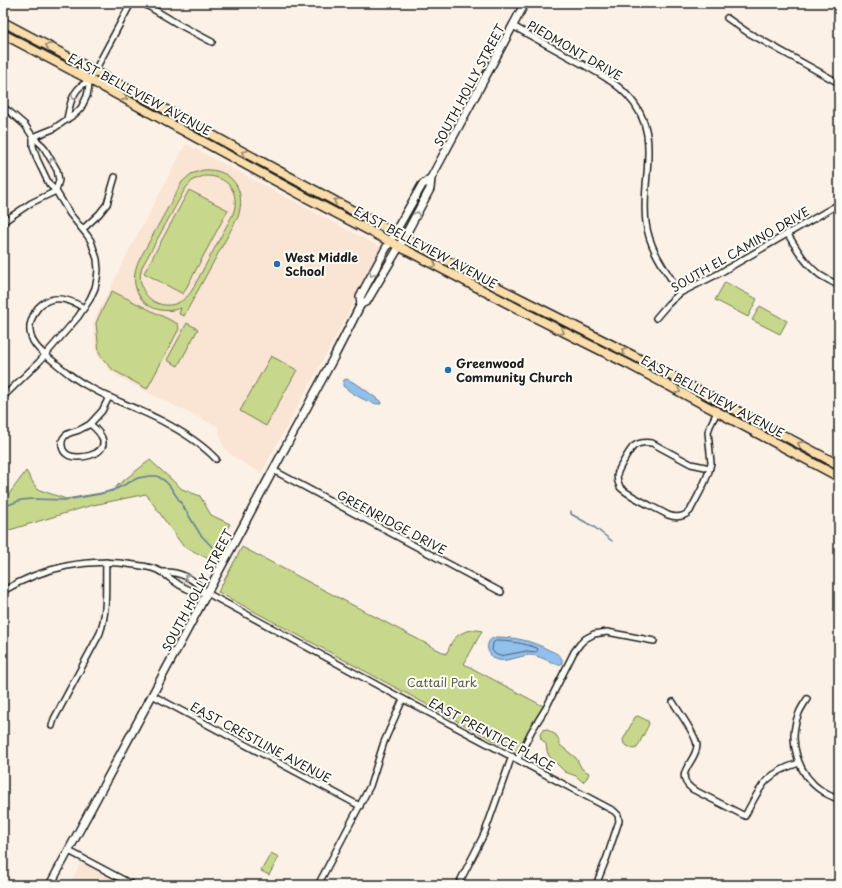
<svg xmlns="http://www.w3.org/2000/svg" width="842" height="888" font-family="'Playpen Sans',sans-serif">
  <rect width="100%" height="100%" fill="#fcf1e7"/>
  <filter id="ink" filterUnits="userSpaceOnUse"><feTurbulence type="fractalNoise" baseFrequency=".025" numOctaves="2"/><feDisplacementMap in="SourceGraphic" scale="8" xChannelSelector="R" yChannelSelector="G"/><feConvolveMatrix kernelMatrix="1 2 1 2 8 2 1 2 1" color-interpolation-filters="sRGB"/></filter>
  <g filter="url(#ink)">
    <g fill="#fae4d3">
      <polygon points="186,144 380,247 378,255 335,338 261,473 235,458 228,452 225,448 221,440 218,427 145,391 119,377 109,370 106,366 99,358 96,351 93,325 97,313 110,290 125,258"/>
      <polygon points="82,861 127,885 69,885"/>
    </g>
    <g fill="#c7d78b" stroke="#727a54" fill-rule="evenodd">
      <path d="M203,170c29,-2 44,20 35,47l-54,99 -5,-2 2,-6c-31,11 -56,-15 -43,-46l44,-80 9,-8zM204,176c23,-1 37,16 29,38l-42,78c-21,28 -59,7 -49,-25l43,-78 8,-9z"/>
      <polygon points="189,190 228,210 183,294 144,273"/>
      <polygon points="725,282 757,299 748,317 715,300"/>
      <polygon points="112,291 178,324 179,329 147,389 113,370 102,358 99,352 96,323 99,316"/>
      <polygon points="760,306 787,321 780,334 752,320"/>
      <polygon points="187,323 198,329 178,366 167,360"/>
      <polygon points="271,356 297,370 266,426 240,411"/>
      <polygon points="150,460 182,489 200,496 211,515 230,524 211,560 183,546 146,494 89,506 3,532 3,502 26,471 37,489 66,499 113,491 118,485"/>
      <path d="M242,547l204,107c3,-4 4,-11 8,-15 6,-7 18,-11 28,-8l-18,33 79,42 -25,45 -3,1 -297,-160z"/>
      <polygon points="638,716 648,721 649,724 637,748 633,749 624,744 623,740 635,717"/>
      <polygon points="546,729 556,735 558,738 560,745 576,758 582,769 589,773 587,778 583,782 576,776 565,772 549,756 547,751 546,744 541,739 540,734 543,730"/>
      <polygon points="271,853 279,857 269,875 261,871"/>
    </g>
    <g fill="#92c0ec" stroke="#637e99">
      <path d="M347,379l13,7 20,15 1,2v1c-11,1 -30,-11 -38,-18v-2l1,-4z"/>
      <path d="M496,637c19,0 36,4 53,13 5,2 10,4 13,9v4l-3,2c-10,-3 -20,-10 -30,-10 -9,1 -23,7 -31,5 -12,-4 -15,-20 -2,-23z"/>
    </g>
    <g fill="none" stroke-linecap="round" stroke-linejoin="round">
      <path stroke="#4b5e6f" stroke-width="1" d="M496,641c14,0 27,2 41,7l1,2 -2,2 -9,-1 -27,5 -5,-2 -3,-4 1,-7z"/>
      <g stroke="#637e99" stroke-width="1.5">
        <polyline points="3,507 21,500 32,499 66,500 100,494 116,489 138,478 149,476 157,476 165,481 169,485 183,506 200,534 215,550"/>
        <polyline points="571,511 571,514 594,527 612,541"/>
      </g>
      <g stroke="#1c1c1c" stroke-width="8">
        <g id="minor">
          <polyline points="143,3 178,24 212,42"/>
          <polyline points="727,18 747,32 839,83"/>
          <path d="M513,26c23,13 46,25 69,38 16,9 33,18 45,31 37,38 13,83 19,128 4,28 20,47 34,70"/>
          <polyline points="3,107 11,113 25,125 33,137 43,146 57,170 59,180 56,191"/>
          <path d="M67,119c2,-10 4,-23 12,-31 3,-3 8,-6 11,-8"/>
          <polyline points="33,137 53,129 75,114 81,108 87,96 90,80 131,3"/>
          <polyline points="3,222 31,203 56,191"/>
          <polyline points="83,229 99,214 107,204 115,177"/>
          <path d="M787,233c10,16 18,31 33,42 6,4 13,7 19,11"/>
          <path d="M84,308c-13,-8 -28,-14 -42,-4 -7,5 -10,13 -12,21 -2,17 11,27 23,36 13,11 25,21 40,28 22,12 46,20 69,32 19,10 39,22 54,38"/>
          <polyline points="656,318 668,304 680,293 718,274 839,204"/>
          <polyline points="3,397 39,362 78,317 90,299 95,288 97,279 98,270 97,259 91,241 87,235 70,214 56,191 49,184 37,159 33,146 33,137"/>
          <path d="M90,424c5,4 12,10 13,17 2,15 -26,19 -35,14 -7,-4 -8,-14 -3,-19 4,-4 10,-4 14,-6 4,-2 8,-4 11,-6z"/>
          <polyline points="90,424 102,411 109,397"/>
          <path d="M710,468l-19,-4 -39,-21c-7,-1 -12,-1 -18,3 -4,3 -16,24 -17,29 0,4 1,8 3,12 6,8 38,22 48,28 8,3 16,2 22,-4 8,-16 18,-31 21,-48l-3,-31 2,-6 7,-14"/>
          <polyline points="273,470 501,592"/>
          <path d="M161,572c21,-1 32,7 46,21l196,106 211,112 4,4 1,6 -12,36 -11,28"/>
          <path d="M3,591c40,-24 86,-34 132,-26 8,1 19,2 26,7 4,2 7,5 10,7 11,9 23,14 36,14"/>
          <polyline points="152,695 360,806"/>
          <path d="M807,699c-3,5 -6,9 -8,14 -12,28 -1,62 23,78 5,4 12,6 17,9"/>
          <path d="M673,702c6,10 23,33 24,43 0,17 -25,28 -5,44l53,27c16,-30 19,-42 54,-53"/>
          <path d="M52,726l2,-7 46,-86c8,-23 5,-48 6,-71"/>
          <polyline points="518,759 531,732 546,708 574,652 580,644 585,639 594,634 607,632 654,641"/>
          <polyline points="69,851 133,885"/>
          <polyline points="318,885 370,786 384,742 403,699"/>
          <polyline points="458,885 475,852 485,832 512,756"/>
        </g>
      </g>
      <g stroke="#1c1c1c" stroke-width="10">
        <g id="tertiary">
          <polyline points="361,304 367,301 399,247 430,189 431,178 525,3"/>
          <polyline points="50,885 334,357 361,304 360,297 385,250 422,185 431,178"/>
          <polyline points="836,885 839,880"/>
        </g>
      </g>
      <g stroke="#1c1c1c" stroke-width="11">
        <g id="primary">
          <polyline points="3,22 95,71 236,148 404,238 497,287 634,356 839,465"/>
          <polyline points="3,34 90,80 307,198 528,314 628,364 839,477"/>
        </g>
      </g>
      <use href="#minor" stroke="#fdfcf7" stroke-width="5"/>
      <use href="#tertiary" stroke="#fdfcf7" stroke-width="7"/>
      <use href="#primary" stroke="#faddab" stroke-width="8"/>
    </g>
    <defs><path id="oneway-chevron" d="M-2-3.5L2.5 0L-2 3.5" fill="none" stroke-width="1.6" stroke-linecap="round" stroke-linejoin="round"/></defs>
    <g stroke="#96866b">
      <use href="#oneway-chevron" transform="translate(48 46) rotate(-152)"/>
      <use href="#oneway-chevron" transform="translate(125 98) rotate(28)"/>
      <use href="#oneway-chevron" transform="translate(244 153) rotate(-152)"/>
      <use href="#oneway-chevron" transform="translate(336 201) rotate(-152)"/>
      <use href="#oneway-chevron" transform="translate(434 265) rotate(28)"/>
      <use href="#oneway-chevron" transform="translate(562 332) rotate(26)"/>
      <use href="#oneway-chevron" transform="translate(624 351) rotate(-153)"/>
      <use href="#oneway-chevron" transform="translate(678 391) rotate(28)"/>
      <use href="#oneway-chevron" transform="translate(800 444) rotate(-152)"/>
    </g>
    <g stroke="#989794">
      <use href="#oneway-chevron" transform="translate(74 97) rotate(117)"/>
      <use href="#oneway-chevron" transform="translate(52 161) rotate(-121)"/>
      <use href="#oneway-chevron" transform="translate(417 214) rotate(-62)"/>
      <use href="#oneway-chevron" transform="translate(372 274) rotate(118)"/>
      <use href="#oneway-chevron" transform="translate(187 577) rotate(-154)"/>
    </g>
  </g>
  <g fill="#1f6fb2" stroke="#fdfcf7" stroke-width="1.5">
    <circle cx="277" cy="264" r="4"/>
    <circle cx="448" cy="370" r="4"/>
  </g>
  <g text-anchor="middle" dominant-baseline="central" stroke-width="4" stroke-linejoin="round" paint-order="stroke">
    <g font-size="12" fill="#1c1c1c" stroke="#fdfcf7">
      <text transform="translate(575 50) rotate(30)">PIEDMONT DRIVE</text>
      <text transform="translate(469 85) rotate(-62)">SOUTH HOLLY STREET</text>
      <text transform="translate(140 94) rotate(28)">EAST BELLEVIEW AVENUE</text>
      <text transform="translate(426 247) rotate(28)">EAST BELLEVIEW AVENUE</text>
      <text transform="translate(740 249) rotate(-30)">SOUTH EL CAMINO DRIVE</text>
      <text transform="translate(713 396) rotate(28)">EAST BELLEVIEW AVENUE</text>
      <text transform="translate(392 522) rotate(28)">GREENRIDGE DRIVE</text>
      <text transform="translate(197 590) rotate(-62)">SOUTH HOLLY STREET</text>
      <text transform="translate(492 734) rotate(28)">EAST PRENTICE PLACE</text>
      <text transform="translate(261 742) rotate(28)">EAST CRESTLINE AVENUE</text>
    </g>
    <g font-size="12" font-weight="bold" fill="#1c1c1c" stroke="#fdfcf7" text-anchor="start">
      <text x="285" y="257">West Middle<tspan x="285" dy="14">School</tspan></text>
      <text x="456" y="363">Greenwood<tspan x="456" dy="14">Community Church</tspan></text>
    </g>
    <g font-size="12" fill="#585d43" stroke="#fdfcf7">
      <text x="442" y="682">Cattail Park</text>
    </g>
  </g>
  <rect width="842" height="888" fill="none" stroke="#fdfcf7" stroke-width="16"/>
  <rect x="8" y="8" width="826" height="872" fill="none" stroke="#1c1c1c" stroke-width="1.5" filter="url(#ink)"/>
</svg>
